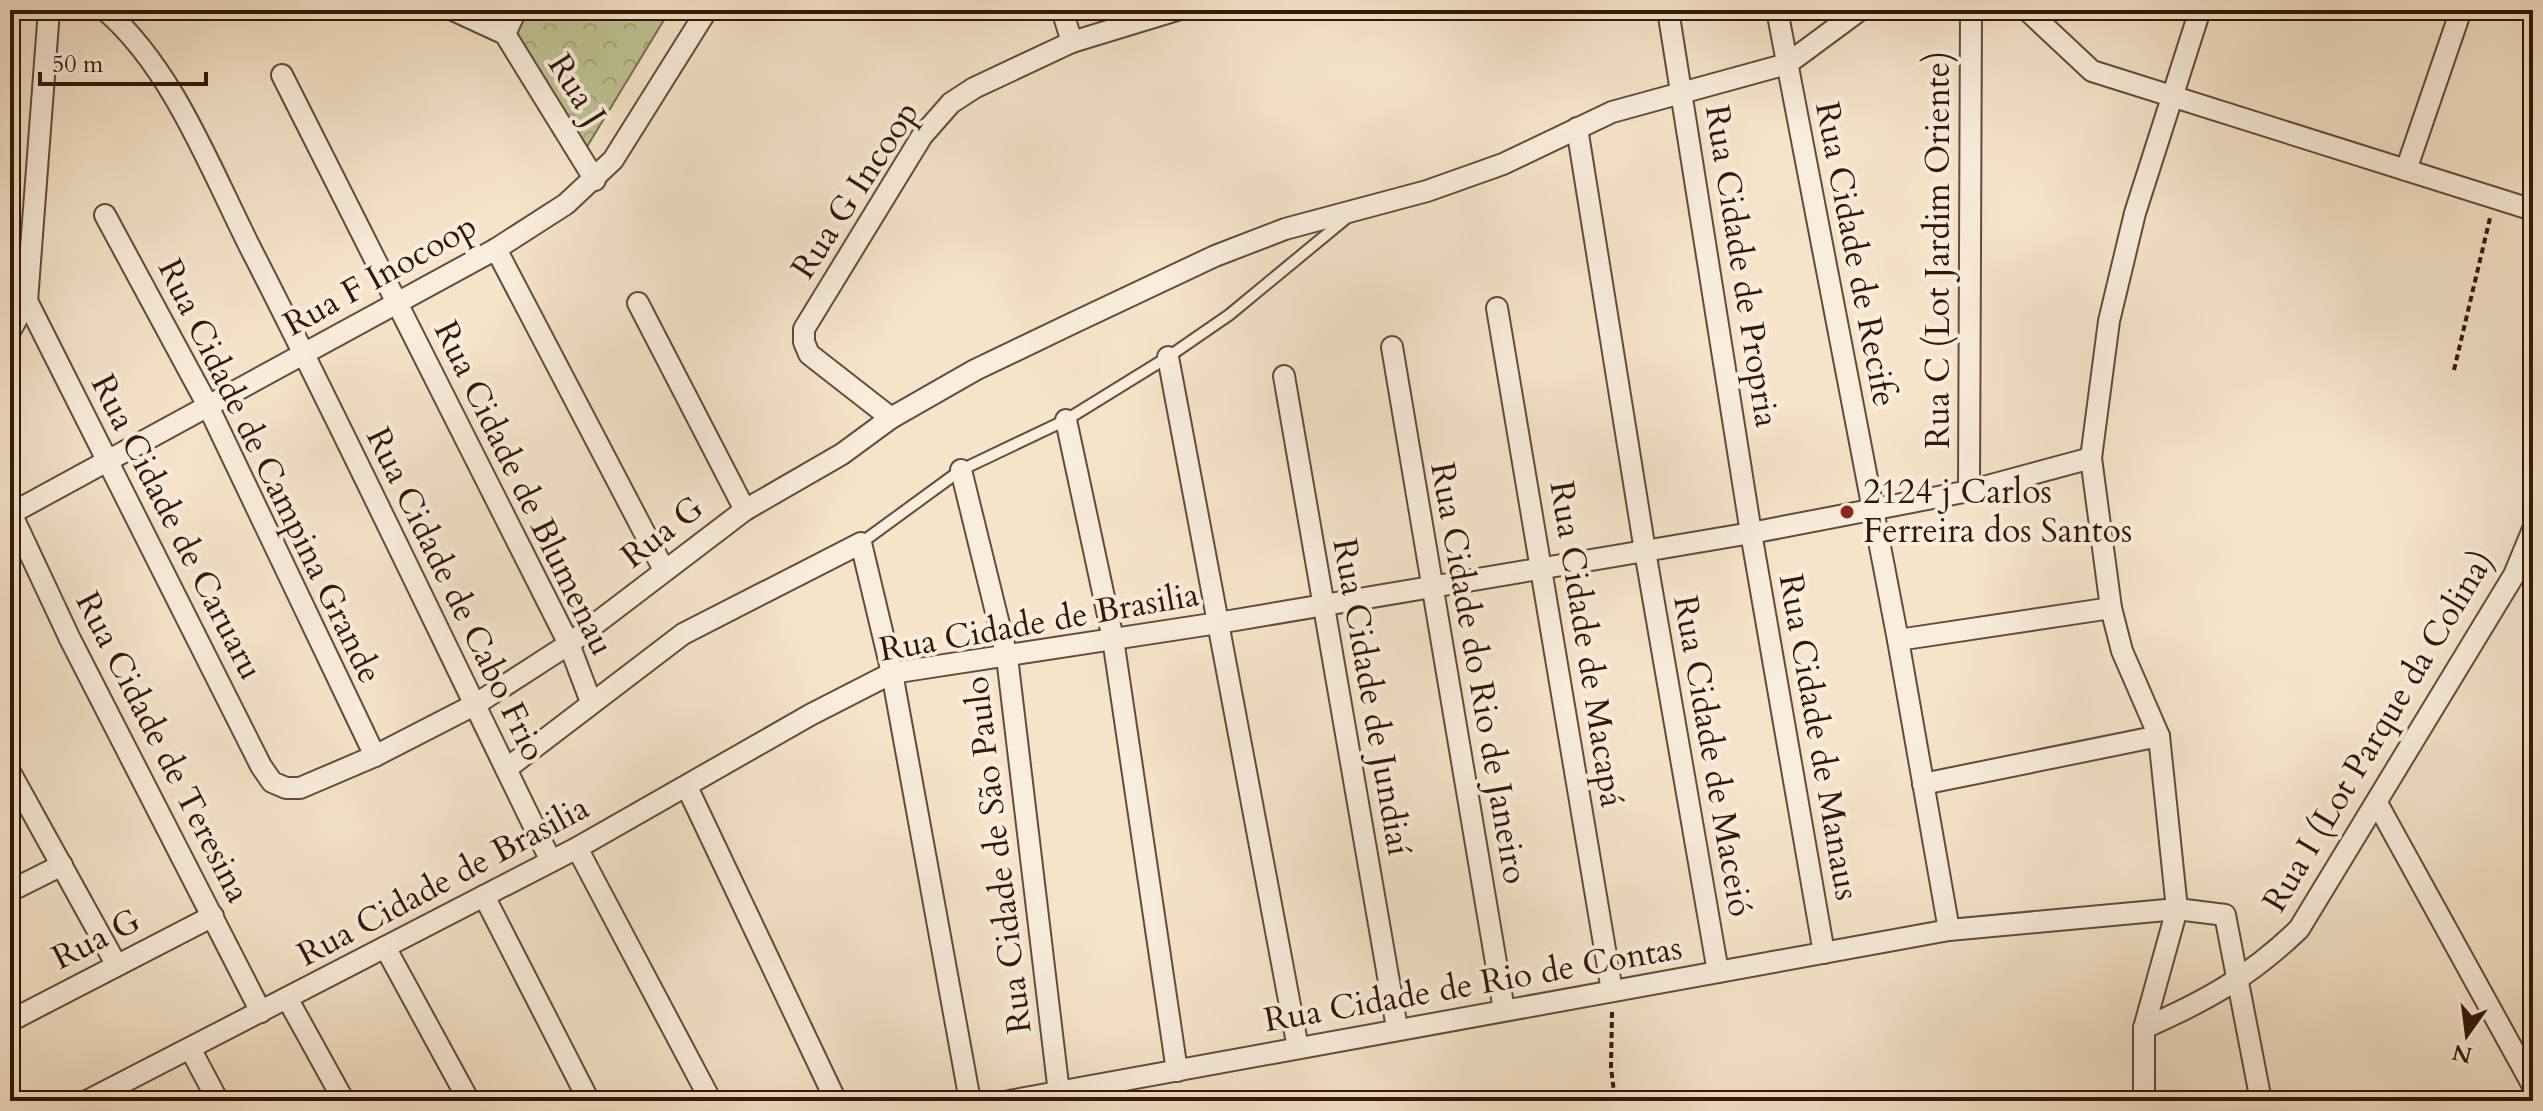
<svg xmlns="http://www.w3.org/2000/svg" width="2543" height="1111" font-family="Cardo,serif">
  <defs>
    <pattern id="park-crowns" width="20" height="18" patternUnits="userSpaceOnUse" patternTransform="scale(2)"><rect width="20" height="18" fill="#c0c394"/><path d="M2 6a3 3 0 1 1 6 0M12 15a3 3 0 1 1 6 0" fill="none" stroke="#a6a77e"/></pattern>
  </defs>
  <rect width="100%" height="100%" fill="#f6e4ca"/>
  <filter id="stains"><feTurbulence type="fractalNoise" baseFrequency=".0025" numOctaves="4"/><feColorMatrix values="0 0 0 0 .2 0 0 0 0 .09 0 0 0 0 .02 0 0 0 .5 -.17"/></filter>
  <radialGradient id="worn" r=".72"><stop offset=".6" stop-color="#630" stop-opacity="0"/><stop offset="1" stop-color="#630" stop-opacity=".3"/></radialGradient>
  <polygon fill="url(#park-crowns)" stroke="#7a6c4e" stroke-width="2" points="521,10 670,10 585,150 509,37"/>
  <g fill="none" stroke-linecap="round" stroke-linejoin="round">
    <g stroke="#644a39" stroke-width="14">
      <polyline id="service" points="861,543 961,470 1066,420 1168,357 1229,315 1349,216"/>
    </g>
    <g stroke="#644a39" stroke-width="24">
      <g id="minor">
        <path d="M105,10c70,60 108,166 150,247 102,200 197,403 296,604"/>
        <polyline points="453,10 505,34 595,180"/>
        <polyline points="1062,10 1072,42"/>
        <polyline points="1668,10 1751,533 1824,953"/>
        <polyline points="1777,10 1898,640 1949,930"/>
        <polyline points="2027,10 2092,71 2533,210"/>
        <polyline points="505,34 516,10"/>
        <polyline points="282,75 569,644 591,702"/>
        <polyline points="1577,128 1645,551 1718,972"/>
        <polyline points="2406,170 2461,10"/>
        <polyline points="105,215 207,404 375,756"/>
        <polyline points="496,249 664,570"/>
        <polyline points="27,301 261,766 272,782 286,788 300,788 375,756 476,704 569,644 745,510 842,454 891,418 975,370 1073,323 1215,256 1285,229 1427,191 1503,164 1612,112 1787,64 1860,10"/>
        <polyline points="638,303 745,510"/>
        <polyline points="1497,308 1612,991"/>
        <polyline points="10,331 27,301 49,10"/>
        <polyline points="1392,347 1504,1010"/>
        <polyline points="1168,357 1298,1048"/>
        <polyline points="1284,376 1397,1028"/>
        <polyline points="891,418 809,354 804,342 804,329 922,136 951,103 974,88 1072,42 1177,10"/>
        <polyline points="1066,420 1113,639 1177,1071"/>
        <polyline points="961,470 1007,657 1059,1093"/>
        <polyline points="1969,491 1971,10"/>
        <polyline points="10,511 70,639 261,1012"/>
        <polyline points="10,514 496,249 566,204 613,160 707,10"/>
        <polyline points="1898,640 2111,608"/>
        <polyline points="506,769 683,634 861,543 892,673 970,1101"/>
        <polyline points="10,772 116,964"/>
        <polyline points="1923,784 2159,736"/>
        <polyline points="687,787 836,1101"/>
        <polyline points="2377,803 2533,1086"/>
        <polyline points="577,848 711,1101"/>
        <polyline points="10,891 62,865"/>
        <polyline points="484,896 589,1101"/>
        <polyline points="385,947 469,1101"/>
        <polyline points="287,998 344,1101"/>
        <polyline points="10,1021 213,916"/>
        <path d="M2144,1028c62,-27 105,-51 155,-99l215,-354 19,-46"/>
        <polyline points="191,1050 218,1101"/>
        <polyline points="87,1101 577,848 810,715 892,673 1218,623 1751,533 1969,491 2091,458"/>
        <polyline points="1009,1101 1949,930 2177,909 2225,915 2261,1101"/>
        <polyline points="2144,1101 2144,1028 2177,909 2159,736 2122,651 2111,608 2091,458 2109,321 2135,213 2200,10"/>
      </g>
    </g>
    <g stroke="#341609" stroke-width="4" stroke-dasharray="6 4" stroke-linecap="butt">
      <polyline points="2454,370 2490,218"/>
      <polyline points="1612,1012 1611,1067 1615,1101"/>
    </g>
    <use href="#service" stroke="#f9eddd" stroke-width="10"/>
    <use href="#minor" stroke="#f9eddd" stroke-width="20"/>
  </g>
  <circle fill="#8f2418" stroke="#f9eddd" stroke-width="3" cx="1847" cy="512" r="8"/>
  <g text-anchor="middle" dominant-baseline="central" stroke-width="8" stroke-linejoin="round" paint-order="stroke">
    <g font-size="34" fill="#341609" stroke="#f9eddd">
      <text transform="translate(577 90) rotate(58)">Rua J</text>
      <text transform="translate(855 190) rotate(-57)">Rua G Incoop</text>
      <text transform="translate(1938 250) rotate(-90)">Rua C (Lot Jardim Oriente)</text>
      <text transform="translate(1856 254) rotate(79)">Rua Cidade de Recife</text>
      <text transform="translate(1742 266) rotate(81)">Rua Cidade de Propria</text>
      <text transform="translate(380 275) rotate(-29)">Rua F Inocoop</text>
      <text transform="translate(270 471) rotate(64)">Rua Cidade de Campina Grande</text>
      <text transform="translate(524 488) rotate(64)">Rua Cidade de Blumenau</text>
      <text transform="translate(177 527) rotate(63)">Rua Cidade de Caruaru</text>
      <text transform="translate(662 532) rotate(-38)">Rua G</text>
      <text transform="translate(456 594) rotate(64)">Rua Cidade de Cabo Frio</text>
      <text transform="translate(1039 622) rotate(-10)">Rua Cidade de Brasilia</text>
      <text transform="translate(1587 644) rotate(81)">Rua Cidade de Macapá</text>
      <text transform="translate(1479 673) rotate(80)">Rua Cidade do Rio de Janeiro</text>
      <text transform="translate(1372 697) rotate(80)">Rua Cidade de Jundiaí</text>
      <text transform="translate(2378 731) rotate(-59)">Rua I (Lot Parque da Colina)</text>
      <text transform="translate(1819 737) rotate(80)">Rua Cidade de Manaus</text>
      <text transform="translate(163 747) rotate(63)">Rua Cidade de Teresina</text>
      <text transform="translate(1713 756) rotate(80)">Rua Cidade de Maceió</text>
      <text transform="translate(998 855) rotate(-97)">Rua Cidade de São Paulo</text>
      <text transform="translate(443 881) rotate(-28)">Rua Cidade de Brasilia</text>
      <text transform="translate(96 939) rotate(-27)">Rua G</text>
      <text transform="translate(1473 984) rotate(-10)">Rua Cidade de Rio de Contas</text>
    </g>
    <g font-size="34" fill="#341609" stroke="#f9eddd" text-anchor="start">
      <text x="1863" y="492">2124 j Carlos<tspan x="1863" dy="39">Ferreira dos Santos</tspan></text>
    </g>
  </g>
  <rect width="2543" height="1111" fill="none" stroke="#f6e4ca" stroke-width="40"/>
  <rect x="12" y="12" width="2519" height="1087" fill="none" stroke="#341609" stroke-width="4"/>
  <rect x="20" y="20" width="2503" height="1071" fill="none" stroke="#341609" stroke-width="2"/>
  <g transform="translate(2467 1035) rotate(194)" stroke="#f9eddd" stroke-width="6" paint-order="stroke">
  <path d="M0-6L14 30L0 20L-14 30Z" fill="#341609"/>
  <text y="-12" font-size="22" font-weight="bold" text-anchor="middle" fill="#341609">N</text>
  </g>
  <path d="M40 72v12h166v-12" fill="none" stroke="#341609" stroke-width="4"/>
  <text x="52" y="72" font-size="24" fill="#341609" stroke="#f9eddd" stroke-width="6" paint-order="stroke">50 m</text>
  <rect width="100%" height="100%" filter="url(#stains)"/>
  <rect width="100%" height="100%" fill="url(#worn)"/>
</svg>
